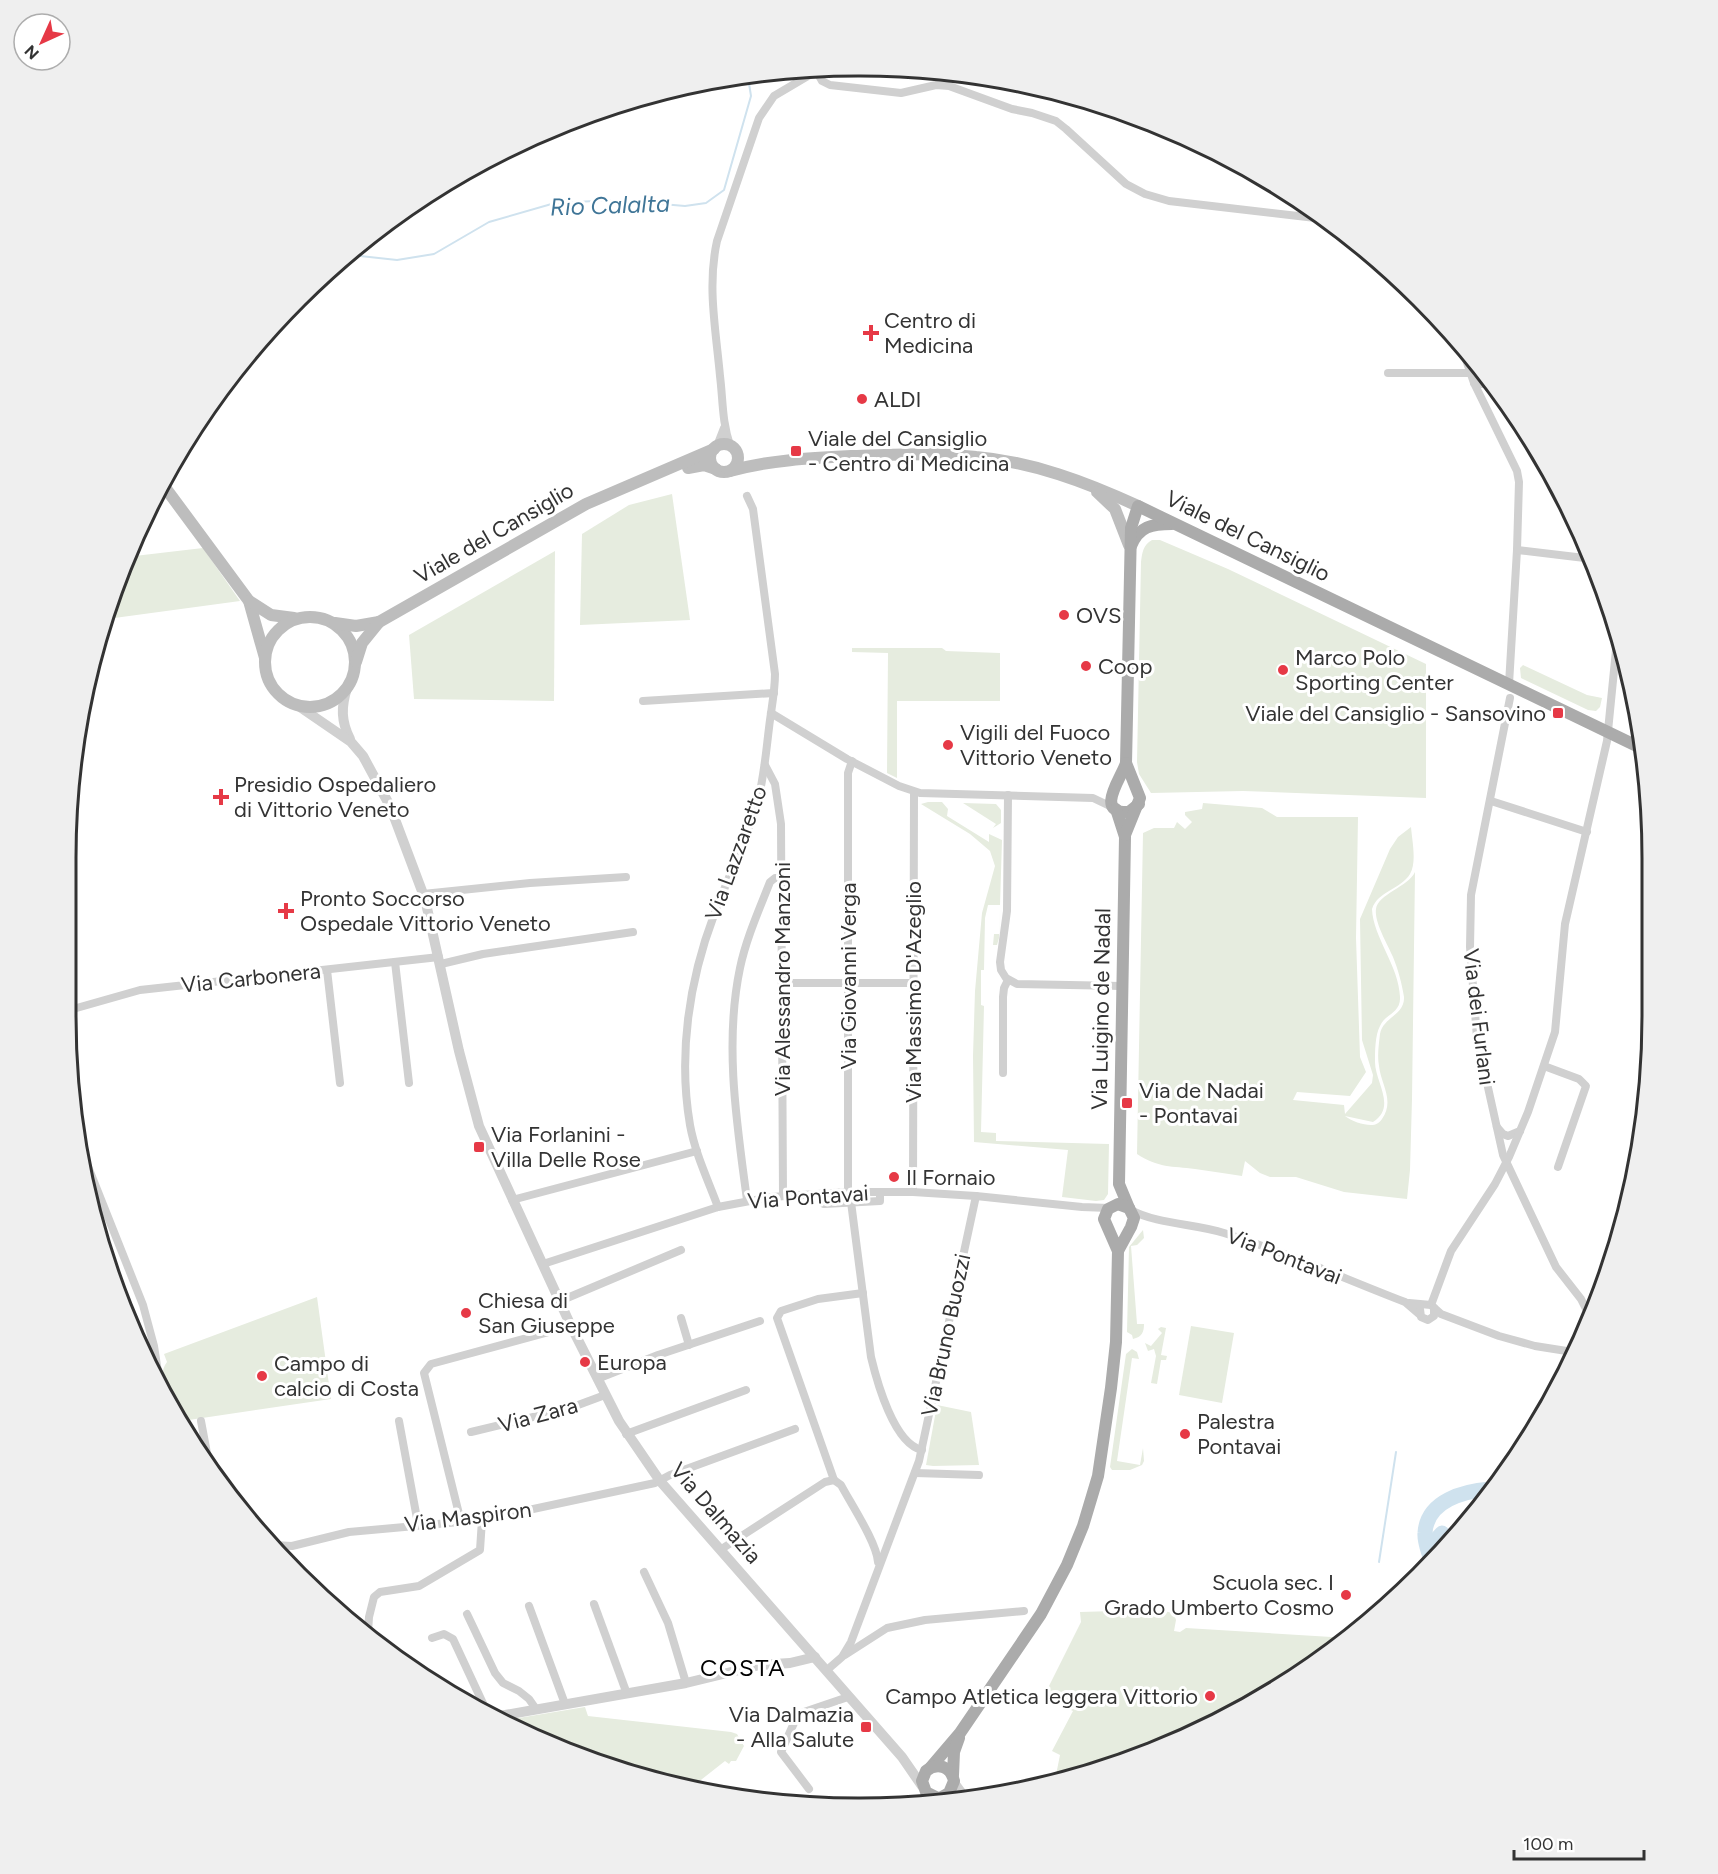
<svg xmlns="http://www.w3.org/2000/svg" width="1718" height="1874" font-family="Figtree,sans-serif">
  <rect width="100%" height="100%" fill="#fff"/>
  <g fill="#e6ecdf">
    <polygon points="672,494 690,620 580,625 582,534 629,505"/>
    <path d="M1152,540h8l68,29 198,95v134l-183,-7 -92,2 -12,-19 -2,-12 4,-200c1,-9 2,-17 11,-22z"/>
    <polygon points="203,548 240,601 107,619 126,557"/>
    <polygon points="555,551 554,701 414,699 409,635"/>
    <polygon points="852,648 942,648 946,651 1000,653 1000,701 897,701 897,778 887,773 888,653 852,652"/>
    <polygon points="1523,665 1587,695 1602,698 1600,707 1596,711 1588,710 1521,678 1520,668"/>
    <polygon points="928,802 942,802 948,809 947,816 989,842 989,834 1002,840 999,938 997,945 993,945 994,934 999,934 1000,905 988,905 985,918 984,970 981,970 981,1005 984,1006 981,1132 996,1133 996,1141 1109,1144 1108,1194 1104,1200 1096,1201 1062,1197 1068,1150 974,1142 973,1056 975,991 982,913 995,866 990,851 970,834 921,804"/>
    <polygon points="963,803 996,804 1001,810 1001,823 993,828 996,824"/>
    <path d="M1203,803l59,5 15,9h81l-2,121 4,119 6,15 -16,24 -53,-4 -4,8 51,5 1,9 27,-31 1,-8 -11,-35 -2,-121 30,-70 8,-12 13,-10c1,13 6,35 -1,47 -9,15 -32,17 -38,35 1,28 27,57 28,88 1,16 -15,17 -20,29 -5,9 -5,26 -5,36 0,20 22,45 -2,60l-28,-6c6,5 18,9 26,9 5,0 8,-2 11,-6 13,-19 -1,-34 -3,-53 -2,-10 0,-23 1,-32 3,-17 25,-19 24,-37 -2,-13 -6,-28 -11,-40 -5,-12 -19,-35 -17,-48 2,-15 32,-22 39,-37l-3,227 -2,71 -3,29 -63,-7 -48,-15h-26l-10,-4 -15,-12 -3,15c-15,-2 -31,-5 -47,-7 -23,-3 -37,-1 -58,-15l6,-321 11,-5h20l3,-6 8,7 7,-7 -7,-7v-3l17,-3z"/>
    <path d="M1143,1230l1,8 -7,7 -6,1 6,78h7c0,8 -2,13 -11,15l-1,-4 -5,-3 2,-85z"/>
    <path d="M317,1297l14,102 -149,22c-9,-14 -28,-43 -15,-59l-3,-8z"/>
    <polygon points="1191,1326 1234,1333 1222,1403 1179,1395"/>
    <polygon points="1161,1327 1166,1328 1161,1355 1167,1356 1166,1360 1161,1360 1157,1384 1151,1383 1156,1356 1154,1349 1148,1351 1145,1343 1151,1346 1162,1333 1158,1329"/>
    <polygon points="1132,1349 1137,1352 1139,1359 1132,1358 1117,1461 1140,1465 1143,1448 1144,1461 1142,1465 1130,1470 1112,1470 1110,1467 1126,1354"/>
    <polygon points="937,1405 971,1412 979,1465 933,1466 926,1465"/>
    <polygon points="1149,1610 1169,1612 1174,1614 1176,1620 1174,1631 1180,1632 1186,1628 1348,1638 1341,1644 1163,1747 1055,1780 1060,1755 1052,1751 1073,1711 1065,1707 1067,1703 1046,1692 1081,1622 1080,1612"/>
    <polygon points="585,1707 588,1716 731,1732 737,1734 744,1746 736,1761 731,1761 729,1764 725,1761 692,1787 653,1781 508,1726 501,1721"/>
  </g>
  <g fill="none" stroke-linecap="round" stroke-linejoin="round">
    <g stroke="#cfe2ee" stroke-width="2">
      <polyline points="351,255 397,260 434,254 489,222 555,203 615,200 685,206 706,203 724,190 751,96 748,77"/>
      <polyline points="1442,1533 1468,1520"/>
      <polyline points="1379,1562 1396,1452"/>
    </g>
    <g stroke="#cfe2ee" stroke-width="15">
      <polyline points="1428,1548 1442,1533"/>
      <path d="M1431,1561c-2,-9 -7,-19 -6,-28 2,-33 40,-42 65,-44"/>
    </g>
    <g stroke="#d0d0d0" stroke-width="8">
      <polyline points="817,72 822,81 830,85 901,93 936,85 949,86 1012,109 1032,113 1056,121 1066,129 1126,184 1145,194 1169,201 1324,219"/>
      <polyline points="1463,351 1474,383 1517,471 1519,482 1517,550 1509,684"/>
      <polyline points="1388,373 1470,373"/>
      <polyline points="1474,383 1491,385"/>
      <path d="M730,445c-8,-23 -7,-45 -10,-69 -4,-45 -13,-90 -3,-135l42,-123 15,-22 44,-26"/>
      <polyline points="717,446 724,428"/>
      <polyline points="1517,550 1593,559"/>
      <polyline points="1510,698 1471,895 1470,947 1477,1038 1503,1155 1556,1267 1581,1299 1589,1315"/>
      <polyline points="643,701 774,693"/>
      <polyline points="771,713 847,759 899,786 920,793 1093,798 1114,808"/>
      <polyline points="765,765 775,784 781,824 783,1196"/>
      <polyline points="1008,795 1007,911 1000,962 1001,970 1006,978 1017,984 1122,986"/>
      <polyline points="1491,801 1587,832"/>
      <polyline points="423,894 530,883 626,877"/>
      <polyline points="395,962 409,1083"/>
      <polyline points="441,964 483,954 633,932"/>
      <polyline points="327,970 340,1083"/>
      <polyline points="783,983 913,983"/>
      <polyline points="66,1011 140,990 439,957"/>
      <polyline points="1544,1066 1579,1079 1586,1086 1558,1167"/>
      <polyline points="1003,1073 1003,997 1004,988 1008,980"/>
      <polyline points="1497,1127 1503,1134 1508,1136 1520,1131"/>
      <polyline points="79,1144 143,1305 154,1346 160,1385"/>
      <polyline points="848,1192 848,773 852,761"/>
      <polyline points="913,1192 914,792"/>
      <polyline points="824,1193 824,1204 880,1201 880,1192"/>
      <polyline points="512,1200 697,1151"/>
      <path d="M747,1200c-10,-75 -23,-156 -7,-232 6,-29 19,-58 30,-86l5,-4h7"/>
      <path d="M851,1202l20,155c6,25 23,87 51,93"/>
      <path d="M718,1207c-10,-27 -23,-54 -28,-82 -12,-70 -1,-144 24,-210 14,-38 33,-76 44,-115 6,-23 8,-48 11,-72 2,-18 6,-36 6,-54l-22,-165 -6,-13"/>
      <path d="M1131,1210c25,14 65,14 93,23 62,19 121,46 181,69l14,12"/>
      <polyline points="543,1264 718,1207 771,1197 848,1192 913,1192 976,1196 1082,1207 1109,1208"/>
      <path d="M863,1293l-45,6 -37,12 -4,7 57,162 7,5c10,19 36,58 37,77"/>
      <polyline points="560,1301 681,1250"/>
      <polyline points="1409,1303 1431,1305 1441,1314 1499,1336 1535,1346 1573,1352"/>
      <polyline points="1431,1305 1451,1251 1495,1184 1509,1157 1528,1112 1555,1032 1565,924 1607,741 1617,640"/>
      <polyline points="1420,1309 1421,1317 1428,1320 1434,1316 1434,1308"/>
      <polyline points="681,1318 689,1345"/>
      <polyline points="597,1379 658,1355 760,1321"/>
      <polyline points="201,1421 209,1464"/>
      <polyline points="399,1421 418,1524"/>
      <polyline points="471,1432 570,1408 605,1395"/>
      <polyline points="626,1434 746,1390"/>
      <polyline points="915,1473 979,1475"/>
      <polyline points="461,1522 424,1373 431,1364 571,1326"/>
      <polyline points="274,1545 292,1546 349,1532 482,1520 655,1483 670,1475 795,1429"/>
      <polyline points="720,1550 825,1482 834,1480"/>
      <polyline points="644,1572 668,1623 686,1683"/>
      <polyline points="594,1604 627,1694"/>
      <polyline points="529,1606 565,1704"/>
      <polyline points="467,1614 495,1673 503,1683 519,1691 529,1699 536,1709"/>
      <polyline points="368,1632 369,1617 374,1597 380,1592 419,1586 480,1550 482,1520"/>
      <polyline points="432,1638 444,1634 453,1639 487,1712"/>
      <polyline points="845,1655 887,1628 925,1620 1024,1611"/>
      <polyline points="827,1670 842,1657 851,1642 919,1461 976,1196"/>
      <polyline points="954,1781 965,1796"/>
      <polyline points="809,1789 781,1752 798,1714 848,1697"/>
    </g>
    <g stroke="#d0d0d0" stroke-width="10">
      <path d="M347,688c-6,19 -6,33 3,51"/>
      <polyline points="297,705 351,742 363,756 390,806 425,899 459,1051 479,1126 571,1326 619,1421 660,1481 902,1757 922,1786"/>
      <polyline points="494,1717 686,1683 760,1665 790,1663 815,1657"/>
    </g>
    <g stroke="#bdbdbd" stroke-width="12">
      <circle cx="724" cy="458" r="14"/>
      <polyline points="688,468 704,465 716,469"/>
      <path d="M730,471c39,-11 81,-13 122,-15 42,-1 83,-4 124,1 57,5 110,25 162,49"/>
      <polyline points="164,486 249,601 265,658"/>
      <polyline points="1097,492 1115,509 1129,545"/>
      <polyline points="249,601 271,615 294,618"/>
      <circle cx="310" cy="662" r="45"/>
      <polyline points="335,623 356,626 379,622"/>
      <polyline points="356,662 362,643 379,622 586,504 714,449"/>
    </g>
    <g stroke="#ababab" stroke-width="12">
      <path d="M1131,546c8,-20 21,-22 41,-22"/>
      <path d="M1139,804l-10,8c-36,2 -7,-35 -3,-49l5,-235 7,-22 503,242"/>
      <polyline points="1116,809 1125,837 1119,1184 1129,1208"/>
      <polyline points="1125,835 1140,798 1126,763"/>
      <polyline points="931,1767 960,1733 1041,1614 1067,1565 1083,1526 1098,1476 1111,1388 1116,1342 1118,1251 1131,1227 1134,1218 1129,1208 1118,1204 1108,1209 1104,1219 1118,1251"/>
      <polyline points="953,1775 954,1752 959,1738"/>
      <path d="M938,1798l-12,-6 -4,-11 4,-10c11,-9 25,-5 28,10l-5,12 -9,5"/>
    </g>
  </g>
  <g fill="#e63946" stroke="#fff" stroke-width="2">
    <path d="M868 324h6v6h6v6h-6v6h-6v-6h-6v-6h6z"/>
    <circle cx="862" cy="399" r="6"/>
    <rect x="790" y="445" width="12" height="12" rx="3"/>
    <circle cx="1064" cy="615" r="6"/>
    <circle cx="1086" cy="666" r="6"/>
    <circle cx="1283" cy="670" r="6"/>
    <rect x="1552" y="707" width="12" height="12" rx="3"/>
    <circle cx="948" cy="745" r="6"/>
    <path d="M218 788h6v6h6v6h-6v6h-6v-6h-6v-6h6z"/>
    <path d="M283 902h6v6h6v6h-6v6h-6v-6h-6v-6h6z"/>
    <rect x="1121" y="1097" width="12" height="12" rx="3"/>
    <rect x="473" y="1141" width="12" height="12" rx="3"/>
    <circle cx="894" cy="1177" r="6"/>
    <circle cx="466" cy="1313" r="6"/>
    <circle cx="585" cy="1362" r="6"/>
    <circle cx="262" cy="1376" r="6"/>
    <circle cx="1185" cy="1434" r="6"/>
    <circle cx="1346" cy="1595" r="6"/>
    <circle cx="1210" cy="1696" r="6"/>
    <rect x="860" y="1721" width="12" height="12" rx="3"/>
  </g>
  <g text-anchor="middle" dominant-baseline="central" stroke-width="6" stroke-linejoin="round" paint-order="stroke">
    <g font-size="22" fill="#333" stroke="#fff" text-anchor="start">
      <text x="884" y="320">Centro di<tspan x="884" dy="25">Medicina</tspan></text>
      <text x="874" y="399">ALDI</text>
      <text x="808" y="438">Viale del Cansiglio<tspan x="808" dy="25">- Centro di Medicina</tspan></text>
      <text x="1076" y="615">OVS</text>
      <text x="1295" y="657">Marco Polo<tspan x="1295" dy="25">Sporting Center</tspan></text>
      <text x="1098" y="666">Coop</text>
      <text x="1546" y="713" text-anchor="end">Viale del Cansiglio - Sansovino</text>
      <text x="960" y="732">Vigili del Fuoco<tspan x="960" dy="25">Vittorio Veneto</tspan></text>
      <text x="234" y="784">Presidio Ospedaliero<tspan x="234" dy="25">di Vittorio Veneto</tspan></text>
      <text x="300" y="898">Pronto Soccorso<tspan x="300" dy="25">Ospedale Vittorio Veneto</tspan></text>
      <text x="1139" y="1090">Via de Nadai<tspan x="1139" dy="25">- Pontavai</tspan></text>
      <text x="491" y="1134">Via Forlanini -<tspan x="491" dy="25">Villa Delle Rose</tspan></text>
      <text x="906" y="1177">Il Fornaio</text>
      <text x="478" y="1300">Chiesa di<tspan x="478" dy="25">San Giuseppe</tspan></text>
      <text x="597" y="1362">Europa</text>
      <text x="274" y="1363">Campo di<tspan x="274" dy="25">calcio di Costa</tspan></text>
      <text x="1197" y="1421">Palestra<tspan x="1197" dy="25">Pontavai</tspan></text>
      <text x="1334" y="1582" text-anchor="end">Scuola sec. I<tspan x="1334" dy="25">Grado Umberto Cosmo</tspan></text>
      <text x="1198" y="1696" text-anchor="end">Campo Atletica leggera Vittorio</text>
      <text x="854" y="1714" text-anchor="end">Via Dalmazia<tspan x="854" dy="25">- Alla Salute</tspan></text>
    </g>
    <g font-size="22" fill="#333" stroke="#fff">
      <text transform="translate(494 533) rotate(-30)">Viale del Cansiglio</text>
      <text transform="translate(1248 536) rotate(26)">Viale del Cansiglio</text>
      <text transform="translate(736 853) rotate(-70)">Via Lazzaretto</text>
      <text transform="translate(848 976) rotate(-90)">Via Giovanni Verga</text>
      <text transform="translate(251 978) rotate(-6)">Via Carbonera</text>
      <text transform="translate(782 979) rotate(-90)">Via Alessandro Manzoni</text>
      <text transform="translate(913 992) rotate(-90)">Via Massimo D'Azeglio</text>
      <text transform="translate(1101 1009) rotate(-89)">Via Luigino de Nadal</text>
      <text transform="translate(1479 1017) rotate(83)">Via dei Furlani</text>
      <text transform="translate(808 1197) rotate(-4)">Via Pontavai</text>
      <text transform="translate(1284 1256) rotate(21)">Via Pontavai</text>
      <text transform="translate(946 1335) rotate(-78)">Via Bruno Buozzi</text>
      <text transform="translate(538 1415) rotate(-15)">Via Zara</text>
      <text transform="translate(716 1513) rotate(49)">Via Dalmazia</text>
      <text transform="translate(468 1517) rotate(-7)">Via Maspiron</text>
    </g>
    <g font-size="24" font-style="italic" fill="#3f7597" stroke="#fff">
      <text transform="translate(610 205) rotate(-2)">Rio Calalta</text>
    </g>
    <g font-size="24" letter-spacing="1.5" fill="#000" stroke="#fff">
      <text x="743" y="1667">COSTA</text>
    </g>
  </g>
  <path d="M0 0H1718V1874H0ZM858 76H860A782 782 0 0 1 1642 858V1016A782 782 0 0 1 860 1798H858A782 782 0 0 1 76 1016V858A782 782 0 0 1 858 76Z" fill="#efefef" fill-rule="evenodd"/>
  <path fill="none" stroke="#333" stroke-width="3" d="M858 76H860A782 782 0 0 1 1642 858V1016A782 782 0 0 1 860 1798H858A782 782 0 0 1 76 1016V858A782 782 0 0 1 858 76Z"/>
  <g transform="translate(42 42) rotate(225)"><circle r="28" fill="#ffffff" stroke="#adadad" stroke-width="1.5"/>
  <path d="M0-4.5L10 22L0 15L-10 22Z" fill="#e63946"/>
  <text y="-9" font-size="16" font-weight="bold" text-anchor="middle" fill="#333333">N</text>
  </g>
  <path d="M1514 1850v9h130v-9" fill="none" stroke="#333333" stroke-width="3"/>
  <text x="1523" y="1850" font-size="18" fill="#333333" stroke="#ffffff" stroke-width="4.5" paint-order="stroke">100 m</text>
</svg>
